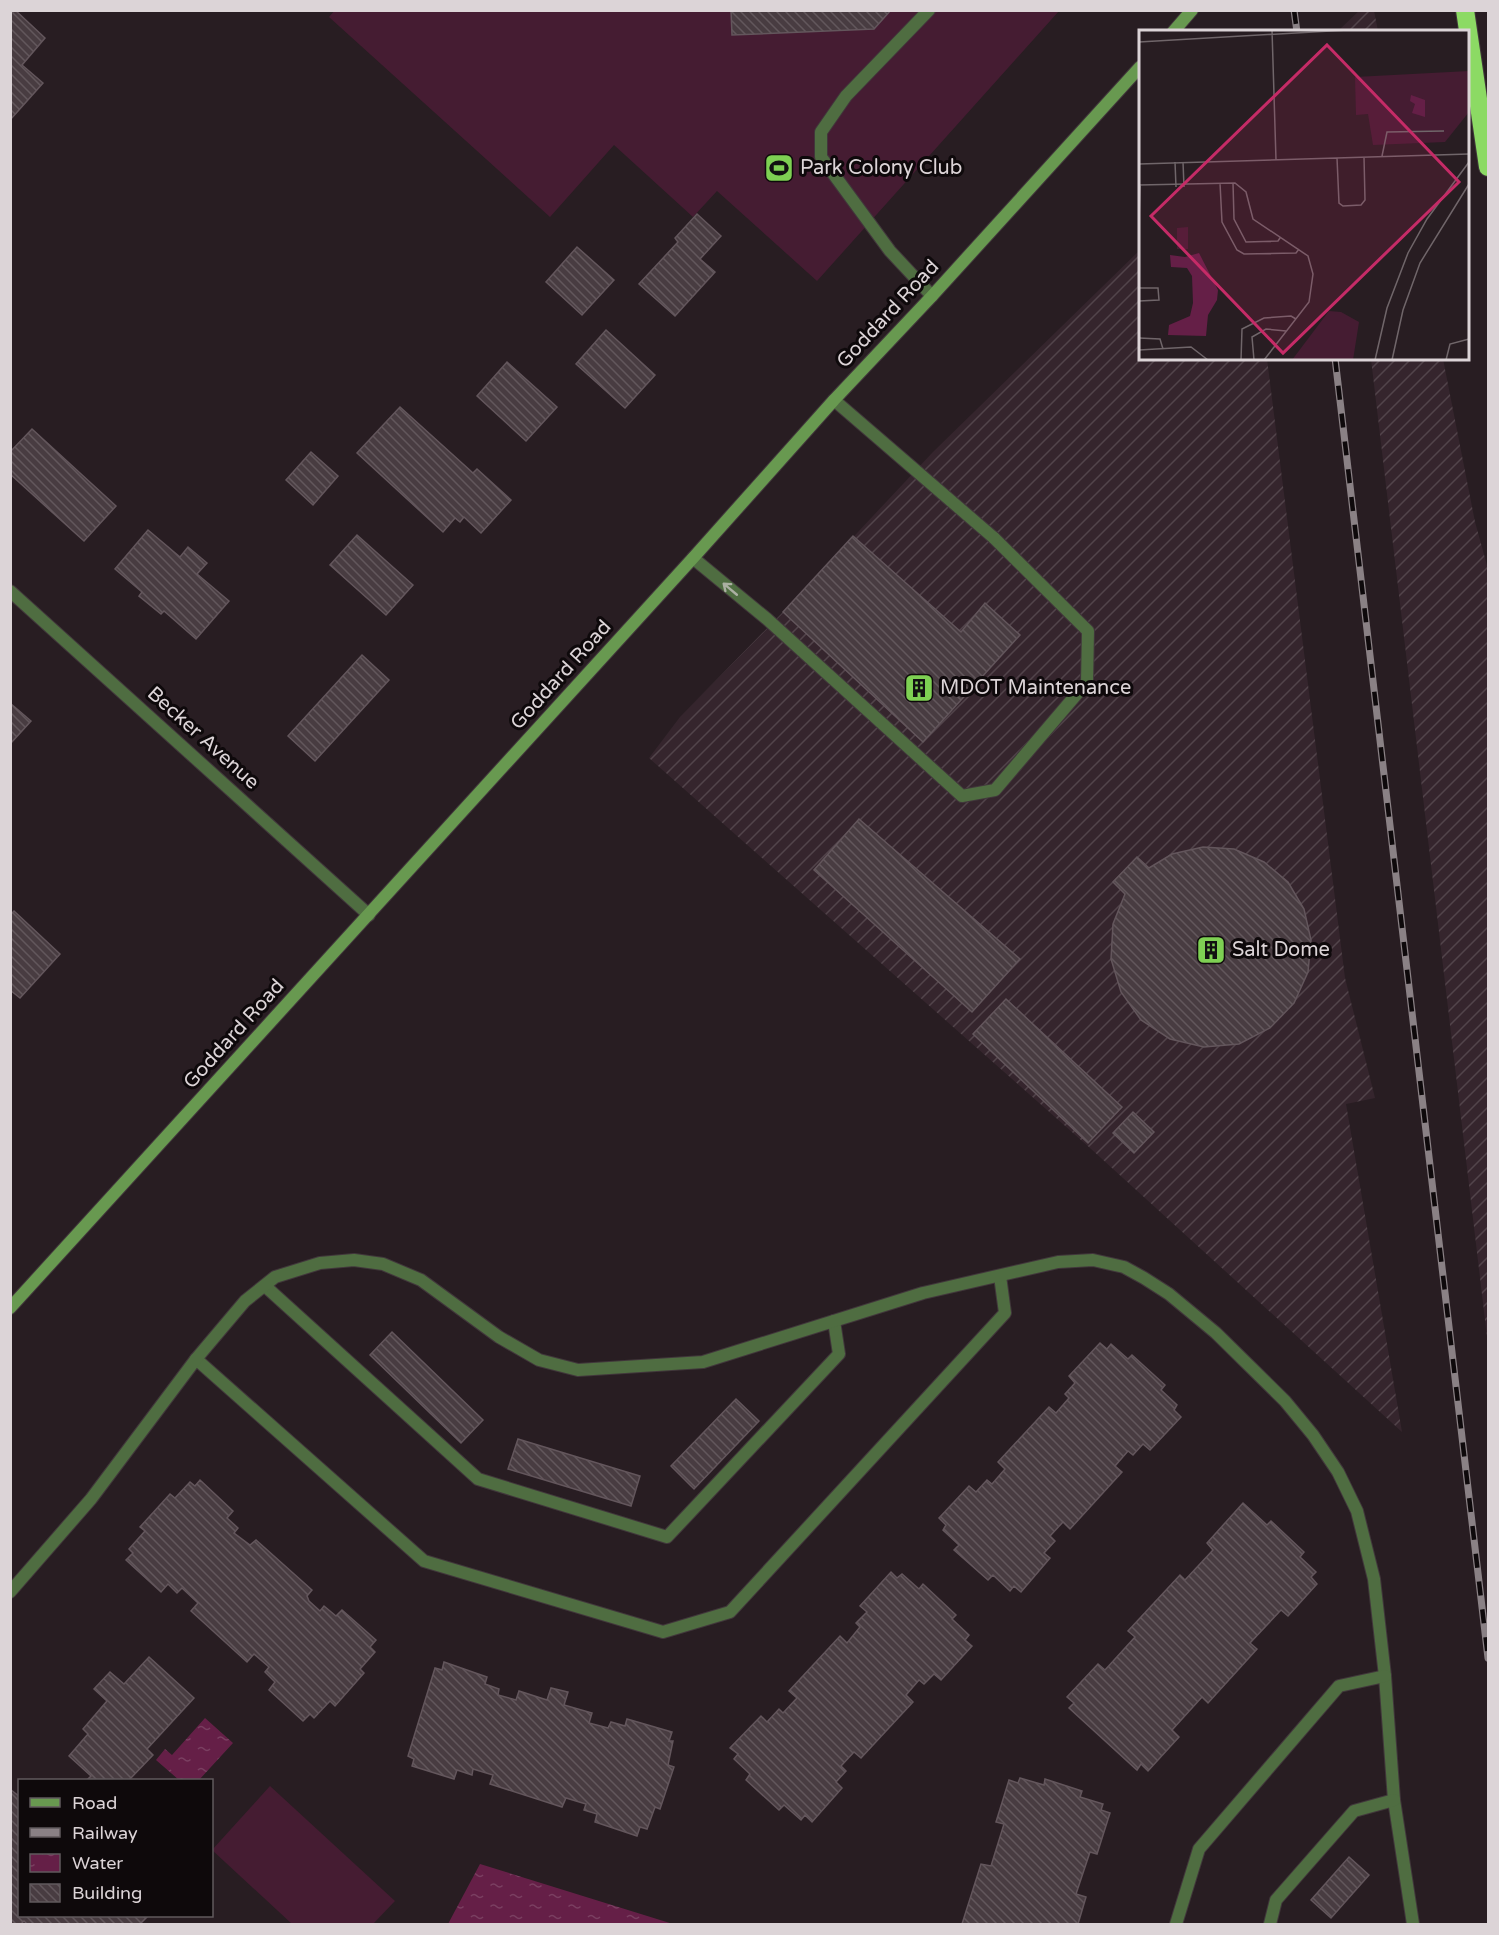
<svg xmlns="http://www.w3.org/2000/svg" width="1499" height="1935" font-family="'Varela Round',sans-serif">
  <defs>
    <pattern id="industrial-furrows" width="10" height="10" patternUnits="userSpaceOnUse" patternTransform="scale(1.5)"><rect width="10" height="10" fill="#35252d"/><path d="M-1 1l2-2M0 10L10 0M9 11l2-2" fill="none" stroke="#52444b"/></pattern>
    <pattern id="water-ripples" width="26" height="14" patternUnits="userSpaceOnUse" patternTransform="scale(1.5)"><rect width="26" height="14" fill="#651f47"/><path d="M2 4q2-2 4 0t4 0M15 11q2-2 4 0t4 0" fill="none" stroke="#7a3f61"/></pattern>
    <pattern id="building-back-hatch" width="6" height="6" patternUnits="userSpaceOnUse" patternTransform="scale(1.5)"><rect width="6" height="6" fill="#483c41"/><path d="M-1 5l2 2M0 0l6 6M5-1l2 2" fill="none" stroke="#62575c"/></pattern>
  </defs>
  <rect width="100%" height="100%" fill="#281d22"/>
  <g fill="url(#industrial-furrows)">
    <polygon points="1360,10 1374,11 1378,31 1338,31"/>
    <polygon points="1140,250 1140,358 1267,359 1345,978 1375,1098 1346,1104 1402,1432 1090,1148 649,758 680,717 783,612 933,452"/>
    <polygon points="1371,359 1443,359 1475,522 1488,569 1488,1345"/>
  </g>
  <g fill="#451c32">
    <polygon points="335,10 1059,11 817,281 717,191 693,217 614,145 550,217 329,17"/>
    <polygon points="270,1786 395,1901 373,1924 292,1924 212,1850"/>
  </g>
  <g fill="url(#water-ripples)">
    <polygon points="205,1718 233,1743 199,1780 179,1780 156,1760 165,1749 172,1755"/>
    <polygon points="480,1864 673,1924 448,1924"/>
  </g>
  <g fill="url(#building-back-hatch)" stroke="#63565c" stroke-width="1.5">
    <polygon points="10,10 15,10 45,38 22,65 43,83 10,120"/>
    <polygon points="731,10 891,10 874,29 732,35"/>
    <polygon points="697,214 721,236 700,259 715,272 675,316 639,284 678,242 675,238"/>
    <polygon points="577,247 614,280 582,315 546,282"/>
    <polygon points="606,330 655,375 625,408 576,364"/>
    <polygon points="507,362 557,407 526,441 477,396"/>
    <polygon points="400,407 473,473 477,469 511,500 481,533 464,517 460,522 455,518 443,532 357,453"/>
    <polygon points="32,429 116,506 84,541 10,474 10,452"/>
    <polygon points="311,452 338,476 313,505 286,480"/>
    <polygon points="148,530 180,557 188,547 207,563 197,574 229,601 196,639 164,611 161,614 139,596 142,592 115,569"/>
    <polygon points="357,535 413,585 386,615 330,565"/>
    <polygon points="853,536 961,632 985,603 1020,635 923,742 783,612"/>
    <polygon points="362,655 389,680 315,761 288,736"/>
    <polygon points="10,703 31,721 10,744"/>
    <polygon points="859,819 1020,959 972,1012 814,870"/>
    <polygon points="1203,847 1234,849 1264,862 1288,882 1304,909 1311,940 1308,972 1294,1003 1270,1028 1239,1044 1204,1047 1170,1039 1141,1020 1121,992 1111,959 1113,924 1125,894 1113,882 1137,857 1149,868 1172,854"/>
    <polygon points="14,911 60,954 20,998 10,990 10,915"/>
    <polygon points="1006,999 1122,1107 1088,1143 973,1034"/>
    <polygon points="1133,1112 1154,1132 1134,1153 1113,1133"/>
    <polygon points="392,1332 483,1420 461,1443 370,1355"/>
    <polygon points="1100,1343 1107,1349 1111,1344 1128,1359 1132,1355 1165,1385 1161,1390 1177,1405 1174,1410 1181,1417 1150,1450 1143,1444 1133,1455 1128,1451 1115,1466 1122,1472 1070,1529 1063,1522 1050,1536 1055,1541 1044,1553 1050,1558 1021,1592 1014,1586 1010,1591 993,1575 988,1580 954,1550 959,1545 943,1530 946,1525 939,1518 969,1486 976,1492 987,1480 992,1484 1005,1469 998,1462 1049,1407 1056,1413 1069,1398 1065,1394 1075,1383 1069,1376"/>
    <polygon points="736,1399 759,1421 694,1489 671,1466"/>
    <polygon points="518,1439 640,1476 631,1506 508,1469"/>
    <polygon points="200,1480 233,1511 227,1518 238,1528 234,1533 250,1545 256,1540 312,1590 307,1596 309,1601 320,1611 324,1606 336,1616 342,1610 376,1640 370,1647 375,1652 360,1669 364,1673 335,1706 330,1701 314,1718 310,1714 303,1721 269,1690 275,1682 265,1672 269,1667 254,1654 247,1662 191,1611 198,1603 182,1588 177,1593 168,1584 161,1592 126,1560 133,1553 129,1549 145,1531 140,1527 170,1494 175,1498 190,1482 195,1486"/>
    <polygon points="1243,1503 1267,1525 1271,1521 1304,1552 1300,1557 1316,1572 1311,1577 1317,1584 1288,1616 1281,1610 1250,1643 1257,1649 1208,1703 1202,1697 1172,1730 1179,1737 1148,1771 1141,1764 1137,1770 1069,1708 1074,1703 1067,1697 1098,1664 1105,1670 1135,1637 1128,1631 1180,1575 1185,1580 1213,1550 1207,1543"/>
    <polygon points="891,1572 897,1578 902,1574 919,1589 923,1584 956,1615 952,1619 969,1635 965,1640 972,1646 941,1680 934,1674 924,1684 919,1680 906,1695 913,1702 861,1758 854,1752 841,1766 846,1771 836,1782 842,1788 812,1822 805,1815 801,1820 784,1805 779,1810 746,1780 750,1774 734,1759 738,1754 730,1748 761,1716 767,1722 779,1709 783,1713 797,1698 789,1691 840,1636 847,1643 860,1627 856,1623 867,1612 860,1606"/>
    <polygon points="149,1657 194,1698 147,1749 153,1755 129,1780 87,1780 91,1776 69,1756 88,1734 83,1729 107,1701 94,1689 110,1672 124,1684"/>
    <polygon points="444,1662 487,1677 485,1684 499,1689 498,1695 516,1700 519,1691 547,1700 551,1688 568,1692 564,1705 592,1713 589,1723 608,1728 611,1722 625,1726 627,1719 672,1732 669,1741 673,1741 668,1765 674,1767 660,1809 655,1807 647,1829 640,1827 637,1836 595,1822 597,1814 584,1810 586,1804 566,1798 562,1807 490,1784 493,1775 473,1769 472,1775 457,1770 454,1779 412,1766 414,1759 408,1756 435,1668 442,1670"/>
    <polygon points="1020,1778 1044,1785 1045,1779 1082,1791 1080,1797 1103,1804 1101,1810 1110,1813 1097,1854 1090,1852 1076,1894 1086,1897 1078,1924 962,1924 981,1864 991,1866 1004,1824 996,1822 1009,1780 1018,1783"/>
    <polygon points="10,1789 20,1797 20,1916 148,1916 140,1924 27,1924 24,1921 21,1924 10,1924"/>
    <polygon points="1349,1857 1369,1875 1331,1918 1311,1900"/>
  </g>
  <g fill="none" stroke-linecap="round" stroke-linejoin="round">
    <g stroke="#41373b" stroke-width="14">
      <g id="service">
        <polyline points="929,10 846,96 821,132 821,157 890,251 932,296"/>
        <polyline points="693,558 767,619 962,796 995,790 1087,682 1088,631 994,538"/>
        <polyline points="265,1286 478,1479 667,1537 839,1354 834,1321"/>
        <polyline points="196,1359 424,1561 663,1632 730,1612 1005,1313 1000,1276"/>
        <polyline points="10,1592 91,1499 196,1359 245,1301 275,1277 320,1263 354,1260 383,1264 421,1280 499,1337 539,1360 578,1370 703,1362 923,1293 1058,1262 1093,1260 1124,1267 1144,1278 1169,1294 1216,1333 1285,1401 1313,1435 1338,1472 1357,1511 1374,1579 1385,1676 1394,1800 1413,1924"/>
        <polyline points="1176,1924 1199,1849 1339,1686 1385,1676"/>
        <polyline points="1270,1924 1276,1900 1354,1811 1394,1800"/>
      </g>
    </g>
    <g stroke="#41373b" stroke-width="14">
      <g id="minor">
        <polyline points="834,400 994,538"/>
        <polyline points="10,591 369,915"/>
      </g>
    </g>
    <g stroke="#41373b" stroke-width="14">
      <g id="secondary">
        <polyline points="1173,32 1192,10"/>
        <polyline points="10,1308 693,558 834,400 932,296 1140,67"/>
      </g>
    </g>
    <g stroke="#41373b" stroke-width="20">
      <polyline id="motorway" points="1465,10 1488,167"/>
    </g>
    <use href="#service" stroke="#4f6d41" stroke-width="12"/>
    <use href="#minor" stroke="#4f6d41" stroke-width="12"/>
    <use href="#secondary" stroke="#689950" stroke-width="12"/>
    <use href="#motorway" stroke="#8cda64" stroke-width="18"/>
    <g stroke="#8a8185" stroke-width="7">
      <g id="rail">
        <polyline points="1294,10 1297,32"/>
        <polyline points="1335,358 1488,1658"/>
      </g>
    </g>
    <use href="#rail" stroke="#0e090b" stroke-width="4.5" stroke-dasharray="14" stroke-linecap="butt"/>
  </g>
  <defs><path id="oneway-shaft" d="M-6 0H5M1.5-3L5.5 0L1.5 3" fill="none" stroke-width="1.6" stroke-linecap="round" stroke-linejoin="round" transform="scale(1.5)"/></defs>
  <use stroke="#abb0a2" href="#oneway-shaft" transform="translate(730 589) rotate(-140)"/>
  <defs>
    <g id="stadium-square" transform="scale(1.5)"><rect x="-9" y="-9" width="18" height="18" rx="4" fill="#7ed053" stroke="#0e090b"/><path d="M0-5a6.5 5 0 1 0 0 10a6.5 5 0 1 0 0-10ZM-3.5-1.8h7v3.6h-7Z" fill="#111"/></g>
    <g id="building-square" transform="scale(1.5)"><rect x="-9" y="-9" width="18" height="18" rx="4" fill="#7ed053" stroke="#0e090b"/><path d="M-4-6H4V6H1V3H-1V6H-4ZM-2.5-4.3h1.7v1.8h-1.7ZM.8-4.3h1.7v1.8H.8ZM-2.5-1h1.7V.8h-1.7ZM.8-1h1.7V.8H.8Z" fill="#111"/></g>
  </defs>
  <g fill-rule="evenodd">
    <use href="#stadium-square" x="779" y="168"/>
    <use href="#building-square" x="919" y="688"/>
    <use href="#building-square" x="1211" y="950"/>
  </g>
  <g text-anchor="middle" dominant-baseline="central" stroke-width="6" stroke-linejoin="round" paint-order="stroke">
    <g font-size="20" fill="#dcd4d7" stroke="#0e090b" text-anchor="start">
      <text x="800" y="168">Park Colony Club</text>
      <text x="940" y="688">MDOT Maintenance</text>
      <text x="1232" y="950">Salt Dome</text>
    </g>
    <g font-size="20" fill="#dcd4d7" stroke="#0e090b">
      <text transform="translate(888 314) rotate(-47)">Goddard Road</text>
      <text transform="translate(561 675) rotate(-48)">Goddard Road</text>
      <text transform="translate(203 738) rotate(42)">Becker Avenue</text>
      <text transform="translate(234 1034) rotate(-48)">Goddard Road</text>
    </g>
  </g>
  <g transform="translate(1139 30)">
    <rect width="330" height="330" fill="#281d22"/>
    <path d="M190,281l12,1 18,10 -6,38h-61z" fill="#451c32"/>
    <path d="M330,41v41l-24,30 -72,3 -5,-31 -12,1 -1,-38zM49,197v22h-11v-21z" fill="#451c32"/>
    <path d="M272,65l14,5v17l-13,-4 3,-9 -5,-3zM60,223l19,37 -1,10 -9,15 -2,21 -38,-1 1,-10 21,-9 3,-13 -1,-27 -5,-8 -16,-1 -1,-12 15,2z" fill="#651f47"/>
    <path fill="none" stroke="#70666a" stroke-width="1.5" d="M133,0l4,130M0,12l209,-12M243,126l5,-24 57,-1M198,128l2,45 4,3 18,-1 4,-5 -1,-43M36,132l1,25M44,132l1,25M0,134l330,-10M81,153l2,39 15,28 7,4 52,-1 3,-4M94,153l1,36 12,23 32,-1 2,-3M0,155l96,-2 11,9 7,27 55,37 5,18 -4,28 -45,58M0,192l1,-36M0,258h19l1,12 -20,1M0,308l21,1 3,10M0,320l52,-3 17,13M102,330l1,-31 22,-11 27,-2 5,3M115,330l-2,-23 14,-8 20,2M236,330l12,-52 21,-55 19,-34 42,-57M253,330l11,-50 17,-47 49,-79M307,330l4,-16 19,-5"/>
    <path fill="#c52b67" fill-opacity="0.15" stroke="#c52b67" stroke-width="3" d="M188,15l132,137 -176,171 -132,-137z"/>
    <rect width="330" height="330" fill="none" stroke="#dcd4d7" stroke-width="3"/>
  </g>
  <rect width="1499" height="1935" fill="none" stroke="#dcd4d7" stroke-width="24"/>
  <rect x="18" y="1779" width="195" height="138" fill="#0e090b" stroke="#605a5d" stroke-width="1.5"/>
  <rect x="30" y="1798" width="30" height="9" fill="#689950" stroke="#605a5d" stroke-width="1.5"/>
  <text x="72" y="1809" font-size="18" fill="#dcd4d7">Road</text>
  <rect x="30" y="1828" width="30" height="9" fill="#8a8185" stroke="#605a5d" stroke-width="1.5"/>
  <text x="72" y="1839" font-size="18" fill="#dcd4d7">Railway</text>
  <rect x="30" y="1854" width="30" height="18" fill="url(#water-ripples)" stroke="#605a5d" stroke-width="1.5"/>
  <text x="72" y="1869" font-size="18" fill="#dcd4d7">Water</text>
  <rect x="30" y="1884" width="30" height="18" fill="url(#building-back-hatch)" stroke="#605a5d" stroke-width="1.5"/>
  <text x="72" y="1899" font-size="18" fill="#dcd4d7">Building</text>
</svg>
